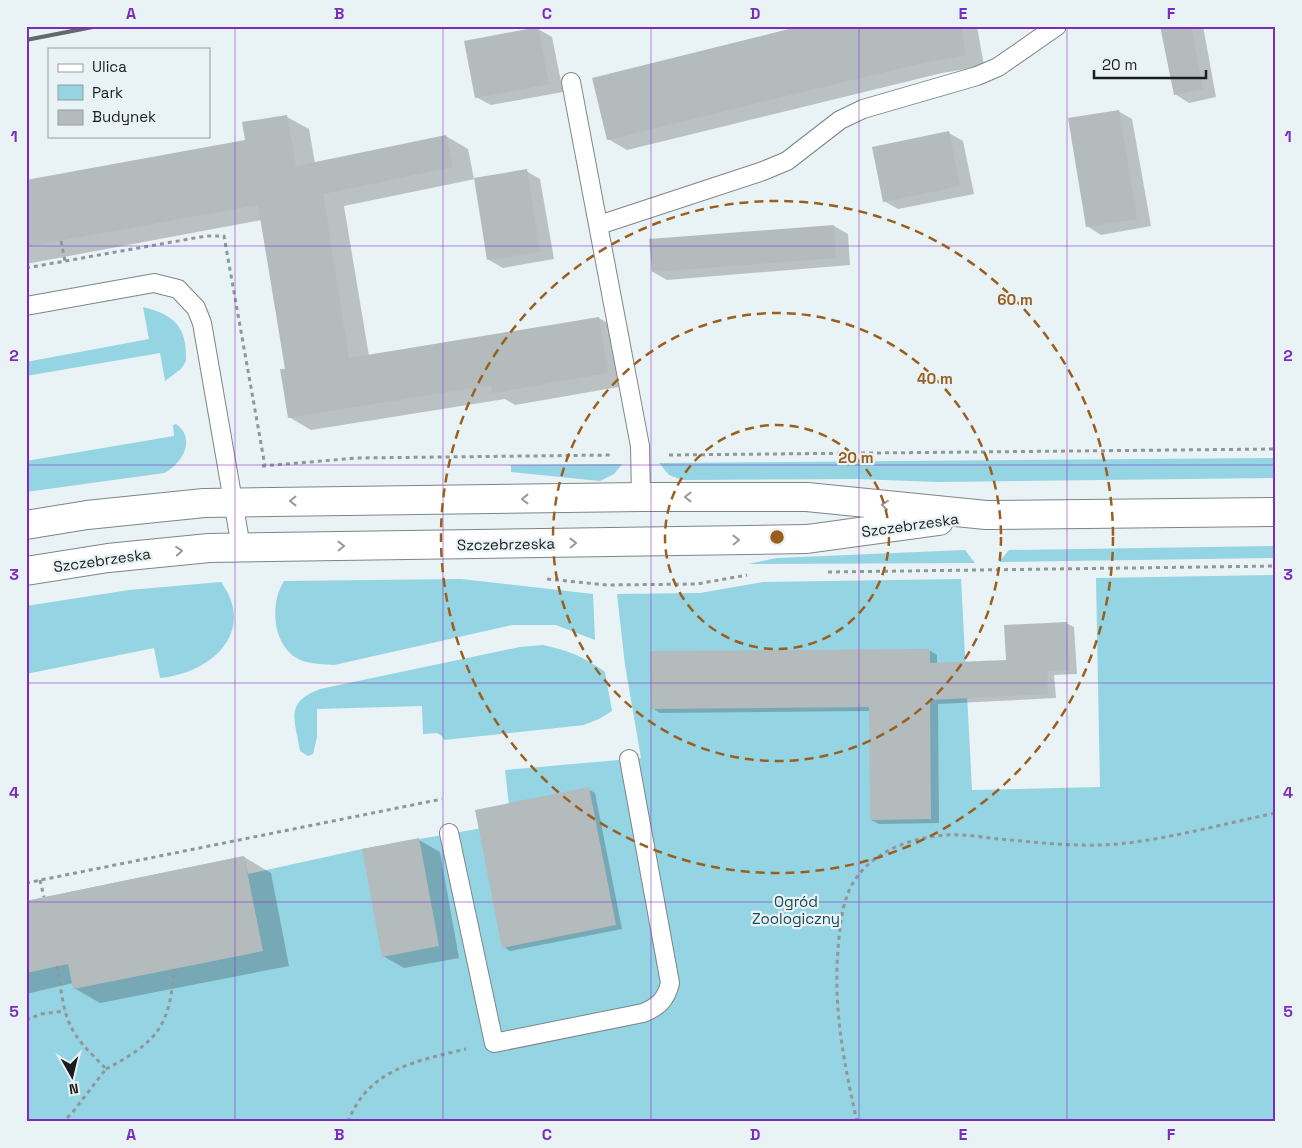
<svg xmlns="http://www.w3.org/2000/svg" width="1302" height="1148" font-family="'Space Grotesk',sans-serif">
  <rect width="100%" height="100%" fill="#e9f2f4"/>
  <g fill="#94d4e3">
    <path d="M143,307c32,8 44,20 43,54l-5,8 -16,12 -5,-28 -134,23v-14l123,-23z"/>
    <path d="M176,424c21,15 6,40 -12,49l-138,19v-31l148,-25 -1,-11z"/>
    <polygon points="1276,458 1276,478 938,482 857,479 682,480 669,475 659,463"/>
    <polygon points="622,464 614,474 600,481 511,472 511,465"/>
    <polygon points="1276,546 1276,558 999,562 1009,550"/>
    <polygon points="965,550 975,563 748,564 777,558"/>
    <polygon points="1276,575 1276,1122 26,1122 26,901 244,856 248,874 362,849 511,823 505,770 641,758 625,665 617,594 700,593 763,582 961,579 972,790 1100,787 1096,578"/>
    <path d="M461,579l132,15 2,46 -39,-15h-44l-178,40c-9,-1 -19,-1 -27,-3 -34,-8 -39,-56 -23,-81z"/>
    <path d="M221,582c37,51 -12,92 -61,96l-6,-30 -128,26v-68l103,-16z"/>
    <path d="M543,645c24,5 42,12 62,27l7,39 -13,8 -15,6 -140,15 -2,-4 -5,-3 -14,1 -1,-28 -105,3v28l-4,17 -5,2 -8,-5c-5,-32 -16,-48 20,-62l200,-42z"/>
  </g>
  <g fill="#0003">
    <polygon points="807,26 977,26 984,66 942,73 627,150 608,139"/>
    <polygon points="1162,26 1203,26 1216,97 1189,103 1175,94"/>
    <polygon points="538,29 552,37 563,92 491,105 476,97"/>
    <polygon points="1118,111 1132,119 1151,226 1101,235 1087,226"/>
    <polygon points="287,117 309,129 315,163 446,136 468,149 474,179 526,171 540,179 554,259 503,268 489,260 475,179 344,206 369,356 599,318 621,331 630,385 515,405 505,399 311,430 289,417 286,370 262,220 26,264 26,181 246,141"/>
    <polygon points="949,133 963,141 974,194 898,209 884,201"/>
    <polygon points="834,226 848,234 850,265 667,280 653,272"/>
    <polygon points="1066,623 1074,627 1077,674 1054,675 1056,698 938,704 939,823 879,824 871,820 870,711 660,713 652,708 929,650 937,655 937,664 1007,661"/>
    <polygon points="588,789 595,793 622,929 510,951 504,947"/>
    <polygon points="419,840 440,852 459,958 404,968 383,956"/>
    <polygon points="244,857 271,873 289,966 100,1003 74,988 73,983 26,994 26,903"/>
  </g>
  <g fill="#b3bbbd">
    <polygon points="801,26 961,26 966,55 922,63 607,140 592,78"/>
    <polygon points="1160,26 1191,26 1203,89 1174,95"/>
    <polygon points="538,27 549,84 475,98 464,41"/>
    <polygon points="1119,110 1137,219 1086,227 1068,118"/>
    <polygon points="287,115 296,166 446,135 453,167 323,194 349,358 599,317 608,373 492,393 491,385 288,418 280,369 285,369 258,205 26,247 26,180 245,140 242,122"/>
    <polygon points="949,131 960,186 883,202 872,147"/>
    <polygon points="527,169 540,252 487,260 474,178"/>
    <polygon points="834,225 836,258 652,272 649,239"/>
    <polygon points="1067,622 1069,670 1047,671 1048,694 930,700 931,819 870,820 869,707 651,709 650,651 930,649 930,663 1006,660 1004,625"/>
    <polygon points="589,787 616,925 502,948 475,810"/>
    <polygon points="419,838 439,946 382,957 362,849"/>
    <polygon points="244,856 263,951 73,989 68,964 26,973 26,901"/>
  </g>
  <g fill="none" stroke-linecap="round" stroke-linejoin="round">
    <g stroke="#7e8587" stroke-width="20">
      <g id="service">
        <polyline points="571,82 640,446 641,497"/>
        <polyline points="599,225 763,171 787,161 840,120 863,109 977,76 998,67 1057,26"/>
        <polyline points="26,306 154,283 178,289 196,308 202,323 241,547"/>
        <path d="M449,833l45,210 149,-30c15,-6 23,-13 27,-30l-41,-224"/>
      </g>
    </g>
    <g stroke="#7e8587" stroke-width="30">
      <g id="tertiary">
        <polyline points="26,525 87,515 204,503 641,497 807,497 986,515 1276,512"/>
        <polyline points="26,571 108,558 209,548 807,539 939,521"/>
      </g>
    </g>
    <g stroke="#919799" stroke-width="3" stroke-dasharray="4 4" stroke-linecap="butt">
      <polyline points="61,241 65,261"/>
      <polyline points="26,268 206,236 224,236 265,466"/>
      <polyline points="669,455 1276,449"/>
      <polyline points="262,466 357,458 613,455"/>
      <polyline points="828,572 1276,566"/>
      <polyline points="547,579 607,585 697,584 747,575"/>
      <polyline points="40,880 44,897"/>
      <polyline points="26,883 442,799"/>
      <path d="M57,966c4,20 5,43 14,61 8,16 23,29 35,42l-34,44 -9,9"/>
      <polyline points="26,1020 41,1014 65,1011"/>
      <path d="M106,1069c51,-27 64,-42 68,-100"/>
      <path d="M348,1122c20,-53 68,-61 118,-73"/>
      <path d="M857,1122c-14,-64 -25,-118 -18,-184 2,-20 5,-44 18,-61 19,-27 57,-40 89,-42 18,-1 36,2 53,4 34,3 68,7 102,6 55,-2 120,-21 175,-32"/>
    </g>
    <use href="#service" stroke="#fff" stroke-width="18"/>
    <use href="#tertiary" stroke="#fff" stroke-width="28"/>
    <polyline stroke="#636869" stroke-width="4" points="26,40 98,26"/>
  </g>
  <defs><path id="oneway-chevron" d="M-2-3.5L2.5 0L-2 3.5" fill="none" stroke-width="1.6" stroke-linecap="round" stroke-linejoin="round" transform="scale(1.25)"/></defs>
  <g stroke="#98999a">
    <use href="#oneway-chevron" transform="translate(688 497) rotate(180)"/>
    <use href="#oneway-chevron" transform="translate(525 499) rotate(180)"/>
    <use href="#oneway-chevron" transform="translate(293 501) rotate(179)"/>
    <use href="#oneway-chevron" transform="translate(885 505) rotate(-174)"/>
    <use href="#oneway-chevron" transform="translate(736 540) rotate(-1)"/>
    <use href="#oneway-chevron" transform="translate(573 543) rotate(-1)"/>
    <use href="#oneway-chevron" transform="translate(341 546) rotate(-1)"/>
    <use href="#oneway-chevron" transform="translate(179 551) rotate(-5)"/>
  </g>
  <path fill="none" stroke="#7b2cbf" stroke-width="1" stroke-opacity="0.55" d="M235,26v1096M443,26v1096M651,26v1096M859,26v1096M1067,26v1096M26,246h1250M26,465h1250M26,683h1250M26,902h1250"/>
  <g fill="none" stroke="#9a5f1f" stroke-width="2.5" stroke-dasharray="9 6">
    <circle cx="777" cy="537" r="112"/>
    <circle cx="777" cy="537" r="224"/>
    <circle cx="777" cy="537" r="336"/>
  </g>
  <g text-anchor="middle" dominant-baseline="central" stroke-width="4.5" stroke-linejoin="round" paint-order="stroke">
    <g font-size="15" fill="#1a1d1e" stroke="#e9f2f4">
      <text transform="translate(910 525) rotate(-8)">Szczebrzeska</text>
      <text transform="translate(506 544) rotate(-1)">Szczebrzeska</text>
      <text transform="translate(102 560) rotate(-8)">Szczebrzeska</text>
    </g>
    <g font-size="15" fill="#194953" stroke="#e9f2f4">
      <text x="796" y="901">Ogród<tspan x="796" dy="17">Zoologiczny</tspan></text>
    </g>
  </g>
  <circle cx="777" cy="537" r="8" fill="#9a5f1f" stroke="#e9f2f4" stroke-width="2.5"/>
  <g font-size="15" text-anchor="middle" font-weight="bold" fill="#9a5f1f" stroke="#e9f2f4" stroke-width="4.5" stroke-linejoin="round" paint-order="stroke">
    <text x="1015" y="305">60 m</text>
    <text x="935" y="384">40 m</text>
    <text x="856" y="463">20 m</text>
  </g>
  <rect width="1302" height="1148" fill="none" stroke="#e9f2f4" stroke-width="55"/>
  <rect x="48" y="48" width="162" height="90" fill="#e9f2f4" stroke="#969d9e"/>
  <rect x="58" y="64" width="25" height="8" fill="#ffffff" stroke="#969d9e"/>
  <text x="92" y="72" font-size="15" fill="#1a1d1e">Ulica</text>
  <rect x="58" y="85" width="25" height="15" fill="#94d4e3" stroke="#969d9e"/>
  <text x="92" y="98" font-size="15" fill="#1a1d1e">Park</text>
  <rect x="58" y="110" width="25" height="15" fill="#b3bbbd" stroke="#969d9e"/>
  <text x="92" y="122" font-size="15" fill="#1a1d1e">Budynek</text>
  <g transform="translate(72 1076) rotate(172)" stroke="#e9f2f4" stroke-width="4" paint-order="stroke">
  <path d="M0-4L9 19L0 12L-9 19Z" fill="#1a1d1e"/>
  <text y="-8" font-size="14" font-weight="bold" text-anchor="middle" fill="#1a1d1e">N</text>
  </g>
  <path d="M1094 70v8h112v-8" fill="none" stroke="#1a1d1e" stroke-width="2.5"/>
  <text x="1102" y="70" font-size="15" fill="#1a1d1e" stroke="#e9f2f4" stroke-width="4" paint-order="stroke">20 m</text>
  <rect x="28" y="28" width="1246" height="1092" fill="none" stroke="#7b2cbf" stroke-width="2"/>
  <g font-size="16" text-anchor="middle" font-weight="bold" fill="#7b2cbf">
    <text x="131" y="19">A</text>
    <text x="339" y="19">B</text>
    <text x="547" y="19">C</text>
    <text x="755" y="19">D</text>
    <text x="963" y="19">E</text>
    <text x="1171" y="19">F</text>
    <text x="14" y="142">1</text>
    <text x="1288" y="142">1</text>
    <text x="14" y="361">2</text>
    <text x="1288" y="361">2</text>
    <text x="14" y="580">3</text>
    <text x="1288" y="580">3</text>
    <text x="14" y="798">4</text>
    <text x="1288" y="798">4</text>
    <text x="14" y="1017">5</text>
    <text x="1288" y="1017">5</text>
    <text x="131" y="1140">A</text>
    <text x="339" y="1140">B</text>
    <text x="547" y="1140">C</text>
    <text x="755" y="1140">D</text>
    <text x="963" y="1140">E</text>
    <text x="1171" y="1140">F</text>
  </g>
</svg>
